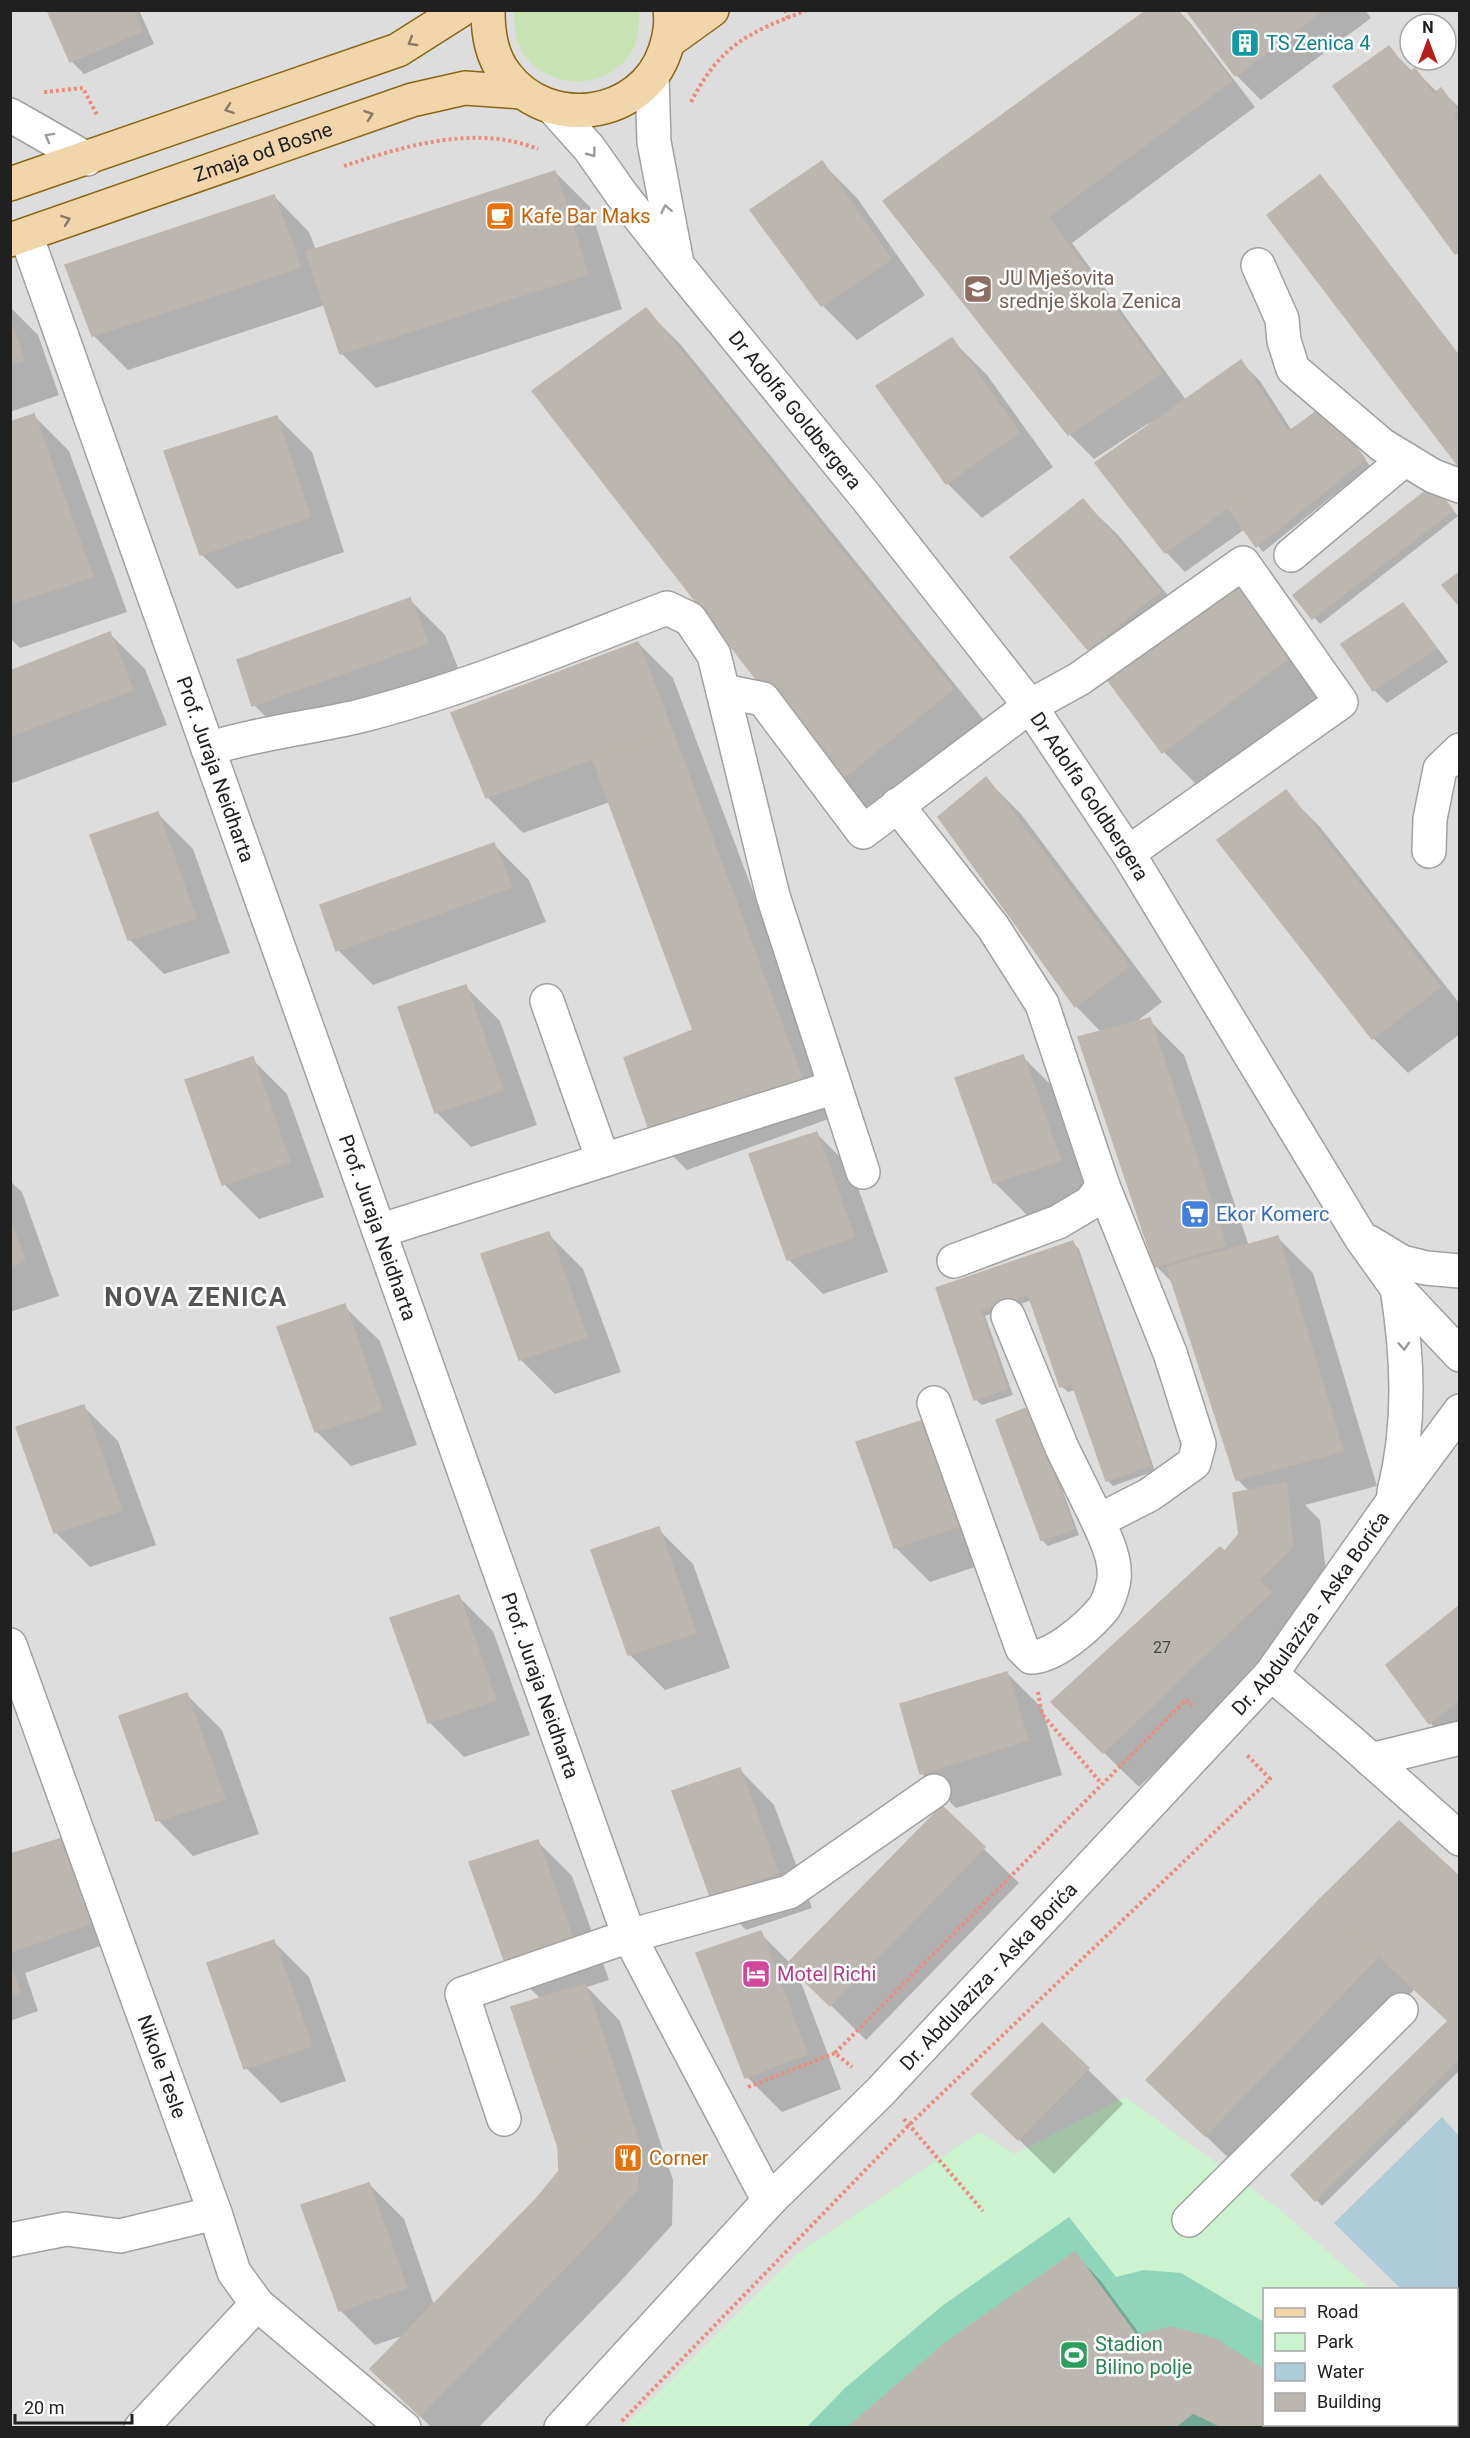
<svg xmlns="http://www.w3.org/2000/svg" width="1470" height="2438" font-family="Roboto,sans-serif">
  <rect width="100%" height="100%" fill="#efede8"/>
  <path fill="#dedddd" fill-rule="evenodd" d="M11,11h1448v2416h-1448zM1410,24h36v36h-36zM1264,2290h192v134h-192z"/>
  <path fill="#c9e3b4" d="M514,11h125c0,14 0,28 -7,40 -24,41 -86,40 -110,0 -7,-12 -8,-26 -8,-40z"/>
  <polygon fill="#cbf3cf" points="1125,2097 1277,2207 1370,2289 1264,2290 1264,2424 1456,2424 1457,2367 1459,2369 1459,2427 623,2428 799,2252 979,2132 1015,2154"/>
  <polygon fill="#90d4bc" points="1069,2217 1116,2277 1144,2270 1181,2273 1264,2322 1264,2424 1400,2424 1403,2427 806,2428 845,2388 942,2306"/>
  <polygon fill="#aeccd7" points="1442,2117 1459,2136 1460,2292 1457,2295 1456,2290 1401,2289 1334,2223"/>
  <g fill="#0003">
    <polygon points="48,10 139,10 154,44 84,74 71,61"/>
    <polygon points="1150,10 1178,10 1191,24 1255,107 1072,243 1186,400 1241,362 1260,381 1292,431 1330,414 1370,466 1263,552 1245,529 1185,572 1166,552 1097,463 1150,425 1149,423 1094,459 1069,434 886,201"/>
    <polygon points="1188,10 1365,10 1371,18 1261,100 1236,75"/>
    <polygon points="1389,48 1413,72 1415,70 1437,92 1441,90 1460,108 1460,256 1456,253"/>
    <polygon points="822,163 857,198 925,295 857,340 822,305"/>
    <polygon points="555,172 590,207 622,309 376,388 341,353 325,305 128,370 93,335 274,196 309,232 316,250"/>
    <polygon points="1320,177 1333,190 1460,356 1460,466"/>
    <polygon points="10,307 38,335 59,395 10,412"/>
    <polygon points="646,310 681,345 987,724 873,817 838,782"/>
    <polygon points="952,340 987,375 1053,467 982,518 947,483"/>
    <polygon points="34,416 69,451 127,612 20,648 10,638 10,424"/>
    <polygon points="277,417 312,452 344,552 237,589 201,554"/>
    <polygon points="1439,493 1458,516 1320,624 1295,595"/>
    <polygon points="1083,501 1118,535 1190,622 1243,587 1327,690 1199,787 1164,752 1108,678 1114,674 1089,649 1012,558"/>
    <polygon points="410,600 445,635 462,678 289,740 254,705 239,661"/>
    <polygon points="1402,605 1415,618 1448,662 1387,703 1374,690"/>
    <polygon points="110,634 145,669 167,725 10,784 10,672"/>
    <polygon points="638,643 673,678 837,1116 687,1170 652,1135 694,1031 610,802 523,833 488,798 453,714"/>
    <polygon points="986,779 1021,814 1162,1002 1132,1025 1149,1020 1184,1055 1249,1246 1278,1238 1313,1273 1377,1486 1305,1505 1320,1520 1327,1581 1304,1628 1139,1787 1088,1737 1241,1534 1250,1492 1237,1479 1174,1284 1157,1267 1080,1038 1102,1033 1076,1006"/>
    <polygon points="1285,792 1320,827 1460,1004 1460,1034 1408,1073 1373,1038"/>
    <polygon points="158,814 193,849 230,953 164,974 129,939"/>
    <polygon points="494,845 529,880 546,922 373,985 338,950"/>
    <polygon points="465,986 500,1021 537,1125 471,1147 436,1112"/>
    <polygon points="1023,1057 1058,1092 1095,1196 1029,1217 994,1182"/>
    <polygon points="252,1059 287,1094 324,1197 259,1219 224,1184"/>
    <polygon points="816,1133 851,1168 888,1272 823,1294 788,1259"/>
    <polygon points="10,1181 22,1192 59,1296 10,1312"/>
    <polygon points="548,1234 583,1269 621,1372 555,1394 520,1359"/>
    <polygon points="1073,1243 1079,1249 1155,1471 1113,1486 1107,1480 1076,1390 1068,1392 1061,1386 1032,1300 985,1316 1013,1395 982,1405 975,1399 938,1289"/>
    <polygon points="344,1306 380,1341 417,1445 351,1466 316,1431"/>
    <polygon points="83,1406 118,1441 156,1545 90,1567 55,1532"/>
    <polygon points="1035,1415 1079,1535 1048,1546 1042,1540"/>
    <polygon points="924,1422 996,1560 930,1582 895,1547"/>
    <polygon points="658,1529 693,1564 730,1668 665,1690 630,1655 593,1551"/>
    <polygon points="458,1596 493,1631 530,1735 464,1757 429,1722"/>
    <polygon points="1460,1607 1460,1752 1430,1723"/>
    <polygon points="1007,1673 1042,1708 1062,1775 956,1808 921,1773"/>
    <polygon points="187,1695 222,1730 259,1834 193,1856 158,1820 121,1717"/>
    <polygon points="739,1769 774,1805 812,1908 746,1930 711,1895"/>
    <polygon points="942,1808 1019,1883 866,2040 797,1972 841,2089 782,2112 747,2077 760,1933 790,1963"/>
    <polygon points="1399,1823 1460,1879 1460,2070 1322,2206 1293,2175 1449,2022 1414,1990 1241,2170 1148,2080"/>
    <polygon points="63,1839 111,1942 25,1973 38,2011 10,2021 10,1856"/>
    <polygon points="537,1841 572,1876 609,1980 587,1987 620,2021 673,2180 672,2225 620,2282 478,2428 432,2428 372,2369 405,2335 375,2345 340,2310 369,2184 404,2219 434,2305 538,2199 560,2172 560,2147 541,1999 508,1967"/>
    <polygon points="274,1942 309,1977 346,2081 281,2103 246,2068"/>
    <polygon points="1042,2025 1123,2104 1054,2174 973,2094"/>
    <polygon points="1075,2254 1100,2280 1141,2336 1214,2340 1264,2372 1264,2424 1338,2428 849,2428"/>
  </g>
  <g fill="#bcb6b1" stroke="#bfb5ac" stroke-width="1.5">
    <polygon points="47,10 133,10 142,31 70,62"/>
    <polygon points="1147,10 1177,10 1231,81 1048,217 1162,373 1068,435 883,201"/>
    <polygon points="1186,10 1323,10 1235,76"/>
    <polygon points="1389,46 1409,73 1415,68 1433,94 1441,88 1458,111 1452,114 1460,124 1460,250 1455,254 1333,86"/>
    <polygon points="822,161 891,259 821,306 750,210"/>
    <polygon points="555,171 588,274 340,354 306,252"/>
    <polygon points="1320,175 1460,358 1460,468 1267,215"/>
    <polygon points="274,195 301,267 92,336 65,265"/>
    <polygon points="646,308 953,689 837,783 532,391"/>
    <polygon points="10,318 24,360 10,365"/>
    <polygon points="952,338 1019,432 946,484 876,386"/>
    <polygon points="1241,360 1302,454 1165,553 1095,463"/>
    <polygon points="1324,406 1365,459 1256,547 1228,508 1302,454 1288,432"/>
    <polygon points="34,414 93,577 10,604 10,422"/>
    <polygon points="277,416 310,517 200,555 164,451"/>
    <polygon points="1433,485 1453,510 1312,619 1293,595"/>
    <polygon points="1083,499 1160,591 1088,650 1010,557"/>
    <polygon points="1460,572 1460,607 1442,585"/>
    <polygon points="1243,585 1294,654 1162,753 1106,678"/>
    <polygon points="410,598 428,643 252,706 237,660"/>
    <polygon points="1403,603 1436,648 1373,691 1341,644"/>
    <polygon points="110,632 133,690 10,736 10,671"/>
    <polygon points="638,642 672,730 486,798 451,713"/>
    <polygon points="672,730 803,1081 651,1135 624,1058 693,1030 593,760"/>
    <polygon points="986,777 1129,966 1075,1007 938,817"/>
    <polygon points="1286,790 1440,987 1372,1039 1217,840"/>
    <polygon points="158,812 196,918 128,940 90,835"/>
    <polygon points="494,843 512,887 336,951 320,905"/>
    <polygon points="466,985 503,1090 435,1113 398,1007"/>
    <polygon points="1150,1018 1226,1245 1155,1267 1078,1037"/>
    <polygon points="1023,1055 1061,1161 993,1183 955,1078"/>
    <polygon points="253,1057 290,1162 222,1185 185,1080"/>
    <polygon points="817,1132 854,1237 787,1260 749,1154"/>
    <polygon points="10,1220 25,1261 10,1266"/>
    <polygon points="549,1232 587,1337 519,1360 481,1254"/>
    <polygon points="1278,1236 1343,1451 1236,1480 1167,1267"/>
    <polygon points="1073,1241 1150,1465 1106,1481 1072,1383 1060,1387 1028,1294 980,1310 1007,1389 974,1400 936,1288"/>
    <polygon points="345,1304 382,1410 315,1432 277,1327"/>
    <polygon points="84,1405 122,1510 54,1533 16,1427"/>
    <polygon points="1029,1407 1074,1529 1041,1540 996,1420"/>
    <polygon points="924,1420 962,1525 894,1548 856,1442"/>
    <polygon points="1286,1483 1293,1546 1258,1581 1225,1551 1239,1534 1233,1493"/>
    <polygon points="659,1527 696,1633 628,1655 591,1550"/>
    <polygon points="1220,1547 1271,1592 1103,1753 1051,1702"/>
    <polygon points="459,1595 496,1700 428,1723 390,1618"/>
    <polygon points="1460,1605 1460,1699 1429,1724 1386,1665"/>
    <polygon points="1007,1672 1028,1740 920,1774 900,1704"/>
    <polygon points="187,1693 225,1799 156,1821 119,1716"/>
    <polygon points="740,1768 778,1873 710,1896 672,1791"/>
    <polygon points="942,1806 985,1847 830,2006 787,1964"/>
    <polygon points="1399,1821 1460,1877 1460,2032 1319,1900"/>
    <polygon points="63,1838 93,1923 10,1952 10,1854"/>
    <polygon points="538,1840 575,1945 507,1968 469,1862"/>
    <polygon points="1319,1900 1378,1957 1205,2136 1146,2080"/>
    <polygon points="761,1931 807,2054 745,2078 696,1953"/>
    <polygon points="274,1940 312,2046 244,2069 207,1963"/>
    <polygon points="10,1965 20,1992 10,1995"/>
    <polygon points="585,1984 606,2044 531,2067 511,2007"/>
    <polygon points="1448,2021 1460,2032 1460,2058 1315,2201 1291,2175"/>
    <polygon points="1042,2023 1089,2068 1018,2140 971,2094"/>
    <polygon points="606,2044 633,2125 558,2147 531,2067"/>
    <polygon points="633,2125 639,2144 637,2190 558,2147"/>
    <polygon points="558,2147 637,2190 586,2246 537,2198 559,2171"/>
    <polygon points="369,2183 407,2288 339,2311 301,2205"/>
    <polygon points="537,2198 586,2246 420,2416 370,2369"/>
    <polygon points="1075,2252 1193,2413 1174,2428 847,2428 948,2341"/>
    <polygon points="1171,2327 1215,2339 1264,2370 1264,2424 1337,2424 1340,2428 1224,2428 1193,2413 1136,2336"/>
  </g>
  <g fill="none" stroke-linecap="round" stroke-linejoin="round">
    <g stroke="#a1a1a1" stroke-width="36">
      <g id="minor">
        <polyline points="652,76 654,142 676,258"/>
        <path id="s1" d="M554,109l35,39 33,47 56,71 188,231 164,209 98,147 233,385 36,50 63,67"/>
        <polyline points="10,115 87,159"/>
        <path id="s2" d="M26,235l603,1701 140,265"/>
        <polyline points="1258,265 1282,319 1284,341 1293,369 1382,445 1433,476 1460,486"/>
        <polyline points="1291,555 1405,459"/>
        <polyline points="723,691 763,699 863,832 1030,706 1079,679 1243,563 1341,702 1128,853"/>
        <path d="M208,749c50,-16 101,-21 152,-33 105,-27 205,-69 307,-108l23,11 24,36 59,241 90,276"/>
        <polyline points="897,805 993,927 1042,1004 1103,1186 1170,1353 1199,1444 1194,1463 1149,1495 1098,1521 1062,1448 1008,1316"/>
        <polyline points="1429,851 1430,819 1440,769 1460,750"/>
        <polyline points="547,1001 603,1160"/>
        <polyline points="379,1231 835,1087"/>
        <polyline points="1369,1242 1402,1262 1426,1268 1460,1271"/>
        <polyline points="954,1261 1058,1222 1090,1203 1103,1186"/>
        <path d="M934,1403l88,245 9,9c23,0 57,-30 72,-48 5,-6 10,-22 11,-30 2,-20 -8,-40 -16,-58"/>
        <path d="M1394,1492c17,-68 14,-135 3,-204"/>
        <path id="s3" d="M10,1645l205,568 19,59 23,32 147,124"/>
        <polyline points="1271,1674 1350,1741 1460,1839"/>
        <polyline points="1371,1760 1460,1738"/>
        <polyline points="504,2119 462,1994 629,1936 789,1892 934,1791"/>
        <polyline points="1189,2220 1401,2010"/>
        <polyline points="10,2240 66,2229 120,2236 215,2213"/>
        <polyline points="141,2428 257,2304"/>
        <path id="s4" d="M561,2428l208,-227 111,-109 391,-418 120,-170 69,-93"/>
      </g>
    </g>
    <g stroke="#896613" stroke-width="36">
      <g id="major">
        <path d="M488,10c0,23 3,46 18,65 42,56 136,44 159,-24 4,-12 7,-28 5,-41"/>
        <polyline points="669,41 712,10"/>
        <polyline points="10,184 398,50 461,10"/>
        <path id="s5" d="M10,240l402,-140 53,-12 56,4"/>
      </g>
    </g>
    <g stroke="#e98d7f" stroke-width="4" stroke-dasharray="3 3" stroke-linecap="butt">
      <polyline points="785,10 788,18"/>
      <polyline points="44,92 83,88 97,115"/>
      <path d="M691,102c30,-58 57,-69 116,-92"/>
      <path d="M344,166c60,-20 132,-42 194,-17"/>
      <polyline points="1038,1692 1042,1714 1101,1783"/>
      <polyline points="835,2053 1186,1700 1192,1705"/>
      <polyline points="748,2087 835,2053 852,2067"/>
      <polyline points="904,2119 983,2211"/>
      <polyline points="622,2421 909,2125 1270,1779 1246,1754"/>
    </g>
    <use href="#minor" stroke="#fff" stroke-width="33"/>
    <use href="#major" stroke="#f1d5ab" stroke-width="33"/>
  </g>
  <defs><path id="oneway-chevron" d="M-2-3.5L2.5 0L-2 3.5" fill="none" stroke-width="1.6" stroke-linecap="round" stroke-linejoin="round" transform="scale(1.5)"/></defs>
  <g stroke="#887a66">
    <use href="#oneway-chevron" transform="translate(412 42) rotate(149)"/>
    <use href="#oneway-chevron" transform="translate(229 109) rotate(161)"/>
    <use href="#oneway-chevron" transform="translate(369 115) rotate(-19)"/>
    <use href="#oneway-chevron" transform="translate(66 220) rotate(-20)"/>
  </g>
  <g stroke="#9b9b9b">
    <use href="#oneway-chevron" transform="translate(49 137) rotate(-151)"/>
    <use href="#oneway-chevron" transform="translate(592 153) rotate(53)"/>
    <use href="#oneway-chevron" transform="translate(666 209) rotate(-102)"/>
    <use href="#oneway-chevron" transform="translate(1404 1346) rotate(86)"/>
  </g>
  <defs>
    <g id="building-square" transform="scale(1.5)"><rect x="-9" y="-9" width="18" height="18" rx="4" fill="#0f9aa8" stroke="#fff"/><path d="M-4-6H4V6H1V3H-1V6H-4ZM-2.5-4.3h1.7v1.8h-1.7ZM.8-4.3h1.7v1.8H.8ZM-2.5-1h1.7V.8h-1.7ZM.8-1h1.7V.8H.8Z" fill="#fff"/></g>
    <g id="cafe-square" transform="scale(1.5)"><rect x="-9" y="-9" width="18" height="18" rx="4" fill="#e8710a" stroke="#fff"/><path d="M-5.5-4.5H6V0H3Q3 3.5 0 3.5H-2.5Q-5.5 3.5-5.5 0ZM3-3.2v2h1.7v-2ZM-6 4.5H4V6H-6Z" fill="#fff"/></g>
    <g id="school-square" transform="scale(1.5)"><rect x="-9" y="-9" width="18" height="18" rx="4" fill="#8d6e63" stroke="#fff"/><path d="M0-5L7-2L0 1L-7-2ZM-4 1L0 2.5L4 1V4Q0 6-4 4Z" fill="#fff"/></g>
    <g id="supermarket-square" transform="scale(1.5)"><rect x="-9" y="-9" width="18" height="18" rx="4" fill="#3f7fe0" stroke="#fff"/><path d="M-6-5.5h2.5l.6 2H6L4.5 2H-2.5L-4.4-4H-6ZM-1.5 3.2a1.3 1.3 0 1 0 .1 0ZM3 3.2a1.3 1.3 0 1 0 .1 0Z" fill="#fff"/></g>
    <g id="hotel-square" transform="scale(1.5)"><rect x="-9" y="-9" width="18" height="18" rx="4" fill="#d1479c" stroke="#fff"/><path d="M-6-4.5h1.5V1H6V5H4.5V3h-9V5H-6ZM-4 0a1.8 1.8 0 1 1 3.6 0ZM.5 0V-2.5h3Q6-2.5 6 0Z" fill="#fff"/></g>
    <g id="restaurant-square" transform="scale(1.5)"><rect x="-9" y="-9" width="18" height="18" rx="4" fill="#e8710a" stroke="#fff"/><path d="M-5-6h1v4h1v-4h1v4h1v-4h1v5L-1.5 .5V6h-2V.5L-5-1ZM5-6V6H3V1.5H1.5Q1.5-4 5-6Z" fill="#fff"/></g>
    <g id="stadium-square" transform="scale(1.5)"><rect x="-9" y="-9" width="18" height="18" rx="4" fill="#2e9e5b" stroke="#fff"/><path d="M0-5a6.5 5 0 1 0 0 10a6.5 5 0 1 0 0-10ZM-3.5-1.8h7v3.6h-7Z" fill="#fff"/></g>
  </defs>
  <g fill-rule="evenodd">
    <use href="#building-square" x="1245" y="43"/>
    <use href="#cafe-square" x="500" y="216"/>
    <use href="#school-square" x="978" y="289"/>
    <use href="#supermarket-square" x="1195" y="1214"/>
    <use href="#hotel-square" x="756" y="1974"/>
    <use href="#restaurant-square" x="628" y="2158"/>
    <use href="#stadium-square" x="1074" y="2355"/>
  </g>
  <g text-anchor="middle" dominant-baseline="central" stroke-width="5" stroke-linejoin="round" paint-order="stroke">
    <g font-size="16" fill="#474644">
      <text x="1162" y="1647">27</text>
    </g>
    <g font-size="20" fill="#0d838f" stroke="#fff" text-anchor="start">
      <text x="1266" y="43">TS Zenica 4</text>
    </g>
    <g font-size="20" fill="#202020" stroke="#fff">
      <text stroke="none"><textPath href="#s5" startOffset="268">Zmaja od Bosne</textPath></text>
      <text stroke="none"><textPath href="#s1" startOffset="386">Dr Adolfa Goldbergera</textPath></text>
      <text stroke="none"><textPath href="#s2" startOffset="567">Prof. Juraja Neidharta</textPath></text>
      <text stroke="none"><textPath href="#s1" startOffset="872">Dr Adolfa Goldbergera</textPath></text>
      <text stroke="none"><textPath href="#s2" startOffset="1053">Prof. Juraja Neidharta</textPath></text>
      <text stroke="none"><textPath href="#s4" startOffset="1108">Dr. Abdulaziza - Aska Borića</textPath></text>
      <text stroke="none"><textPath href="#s2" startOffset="1539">Prof. Juraja Neidharta</textPath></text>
      <text stroke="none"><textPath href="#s4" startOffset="622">Dr. Abdulaziza - Aska Borića</textPath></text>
      <text stroke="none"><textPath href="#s3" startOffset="448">Nikole Tesle</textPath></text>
    </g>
    <g font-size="20" fill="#c56008" stroke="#fff" text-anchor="start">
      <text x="521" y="216">Kafe Bar Maks</text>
      <text x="649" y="2158">Corner</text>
    </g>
    <g font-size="20" fill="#785e54" stroke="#fff" text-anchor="start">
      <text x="999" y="278">JU Mješovita<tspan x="999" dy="23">srednje škola Zenica</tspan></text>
    </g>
    <g font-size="20" fill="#366cbe" stroke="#fff" text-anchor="start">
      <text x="1216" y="1214">Ekor Komerc</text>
    </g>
    <g font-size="20" fill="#b23c85" stroke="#fff" text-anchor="start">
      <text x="777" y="1974">Motel Richi</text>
    </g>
    <g font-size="20" fill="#27864d" stroke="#fff" text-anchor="start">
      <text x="1095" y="2344">Stadion<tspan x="1095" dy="23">Bilino polje</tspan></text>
    </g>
    <g font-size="26" font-weight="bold" letter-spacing="1.5" fill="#535353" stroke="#fff">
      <text x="196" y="1297">NOVA ZENICA</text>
    </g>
  </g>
  <rect width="1470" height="2438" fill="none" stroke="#202020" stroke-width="24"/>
  <rect x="1263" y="2288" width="195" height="138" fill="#ffffff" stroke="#a6a6a6" stroke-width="1.5"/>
  <rect x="1275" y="2308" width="30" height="9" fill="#f1d5ab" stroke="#a6a6a6" stroke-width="1.5"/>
  <text x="1317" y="2318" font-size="18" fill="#202020">Road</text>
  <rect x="1275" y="2333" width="30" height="18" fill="#cbf3cf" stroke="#a6a6a6" stroke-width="1.5"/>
  <text x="1317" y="2348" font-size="18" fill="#202020">Park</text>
  <rect x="1275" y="2363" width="30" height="18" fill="#aeccd7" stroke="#a6a6a6" stroke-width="1.5"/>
  <text x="1317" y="2378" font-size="18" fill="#202020">Water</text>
  <rect x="1275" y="2393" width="30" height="18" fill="#bcb6b1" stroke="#a6a6a6" stroke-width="1.5"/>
  <text x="1317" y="2408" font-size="18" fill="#202020">Building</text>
  <g transform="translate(1428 42)"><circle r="28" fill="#ffffff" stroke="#a6a6a6" stroke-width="1.5"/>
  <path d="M0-4.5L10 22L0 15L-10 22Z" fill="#b71e19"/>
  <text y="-9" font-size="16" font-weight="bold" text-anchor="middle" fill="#202020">N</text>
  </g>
  <path d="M15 2414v9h117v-9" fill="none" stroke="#202020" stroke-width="3"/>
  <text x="24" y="2414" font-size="18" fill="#202020" stroke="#ffffff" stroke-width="4.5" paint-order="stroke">20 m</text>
</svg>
